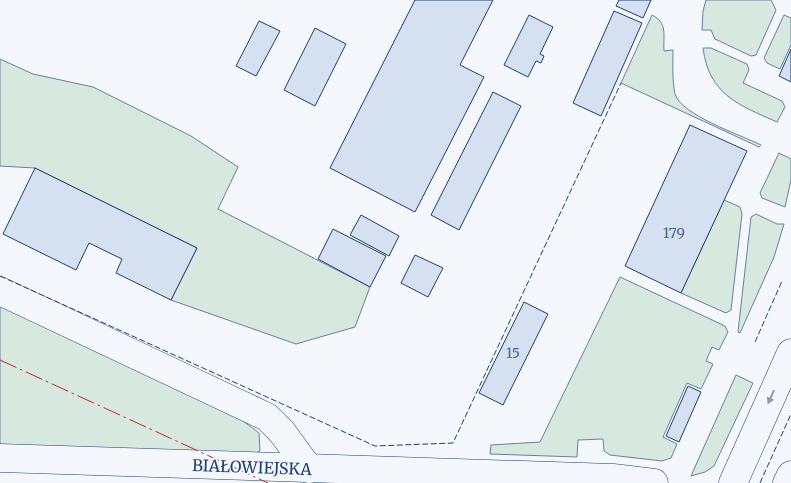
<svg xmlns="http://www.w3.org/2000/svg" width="791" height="483" font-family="Merriweather,serif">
  <rect width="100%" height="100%" fill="#f4f7fb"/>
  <g fill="#d7e8df" stroke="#687fa3">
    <polygon points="706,0 771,0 776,10 756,55 751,56 715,39 711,30 702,30 703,11"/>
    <path d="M652,15c16,8 11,20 12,36l9,-1c0,14 -1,30 2,44 6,21 66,41 86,51l-2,2 -138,-64z"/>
    <polygon points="784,15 791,18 791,45 780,69 767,63 764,58"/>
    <path d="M703,48h8l36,16 2,6 -6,13 39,18 3,6 -8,15c-38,-17 -68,-27 -74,-74z"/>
    <polygon points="0,59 33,74 93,87 191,136 238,167 218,209 370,287 355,327 296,344 171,300 197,248 35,168 0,166"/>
    <polygon points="779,153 791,159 791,180 785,207 762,198 760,193"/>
    <polygon points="724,200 740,207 742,214 731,310 726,313 681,293"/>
    <polygon points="756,214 777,224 784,224 774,257 740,333 738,332 751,217"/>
    <polygon points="620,277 725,326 728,332 719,350 712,347 706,361 713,364 701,389 687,383 663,437 677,444 671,458 662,461 610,455 604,451 603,439 578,440 577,457 490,454 491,445 540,442"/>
    <polygon points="0,305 230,411 259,433 260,451 246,457 0,447"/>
    <polygon points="736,375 753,383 714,466 705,472 691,476"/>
  </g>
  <g fill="#d5e0f0" stroke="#1d3f73">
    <polygon points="415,0 493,0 460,65 484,77 415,212 330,168"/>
    <polygon points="619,0 651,0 643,18 616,6"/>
    <polygon points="614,11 642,23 601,116 573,103"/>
    <polygon points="529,15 553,27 540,54 544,56 541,63 536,61 528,77 504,65"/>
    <polygon points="259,21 280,31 256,76 236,66"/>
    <polygon points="315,28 346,44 315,106 284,90"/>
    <polygon points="791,49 791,82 779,76"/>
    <polygon points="493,92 521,106 459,230 431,215"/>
    <polygon points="690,125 747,151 681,293 625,266"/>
    <polygon points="35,168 197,248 171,300 116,273 122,259 89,243 76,270 3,234"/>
    <polygon points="361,215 399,236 389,256 350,235"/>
    <polygon points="333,229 386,256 370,287 318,259"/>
    <polygon points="415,255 443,268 428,297 401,283"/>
    <polygon points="524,302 548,314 503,405 479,393"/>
    <polygon points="688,386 701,392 679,442 666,436"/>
  </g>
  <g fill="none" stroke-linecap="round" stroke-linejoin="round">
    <g stroke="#1d3f73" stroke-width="29">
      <g id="minor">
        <polyline points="0,291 267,417 282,432 309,469"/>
        <polyline points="0,458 613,478 654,483"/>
      </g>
    </g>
    <g stroke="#1d3f73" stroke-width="29">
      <g id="major">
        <polyline points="733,483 791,353"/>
        <polyline points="787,483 791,475"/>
      </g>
    </g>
    <use href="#minor" stroke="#f4f7fb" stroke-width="28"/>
    <use href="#major" stroke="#f4f7fb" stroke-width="28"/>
    <g stroke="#1d3f73" stroke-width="1" stroke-dasharray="6 2.5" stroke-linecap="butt">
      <polyline points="0,276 375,446 453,443 621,83"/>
      <polyline points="755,342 782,281"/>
      <polyline points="760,483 791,414"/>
    </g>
    <polyline stroke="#c62828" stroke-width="1" stroke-dasharray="18 4 2.5 4" stroke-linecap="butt" points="0,360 268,483"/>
  </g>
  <defs><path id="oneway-solid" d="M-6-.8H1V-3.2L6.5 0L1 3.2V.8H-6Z" transform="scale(1.25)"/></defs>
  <use fill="#889bb7" href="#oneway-solid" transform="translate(771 397) rotate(114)"/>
  <g text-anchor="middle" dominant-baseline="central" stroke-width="4" stroke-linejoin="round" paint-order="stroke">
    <g font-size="14" fill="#4b6792">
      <text x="674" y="233">179</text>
      <text x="513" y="353">15</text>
    </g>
    <g font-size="16" fill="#1d3f73" stroke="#f4f7fb">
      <text transform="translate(252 467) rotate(2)">BIAŁOWIEJSKA</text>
    </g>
  </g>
</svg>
